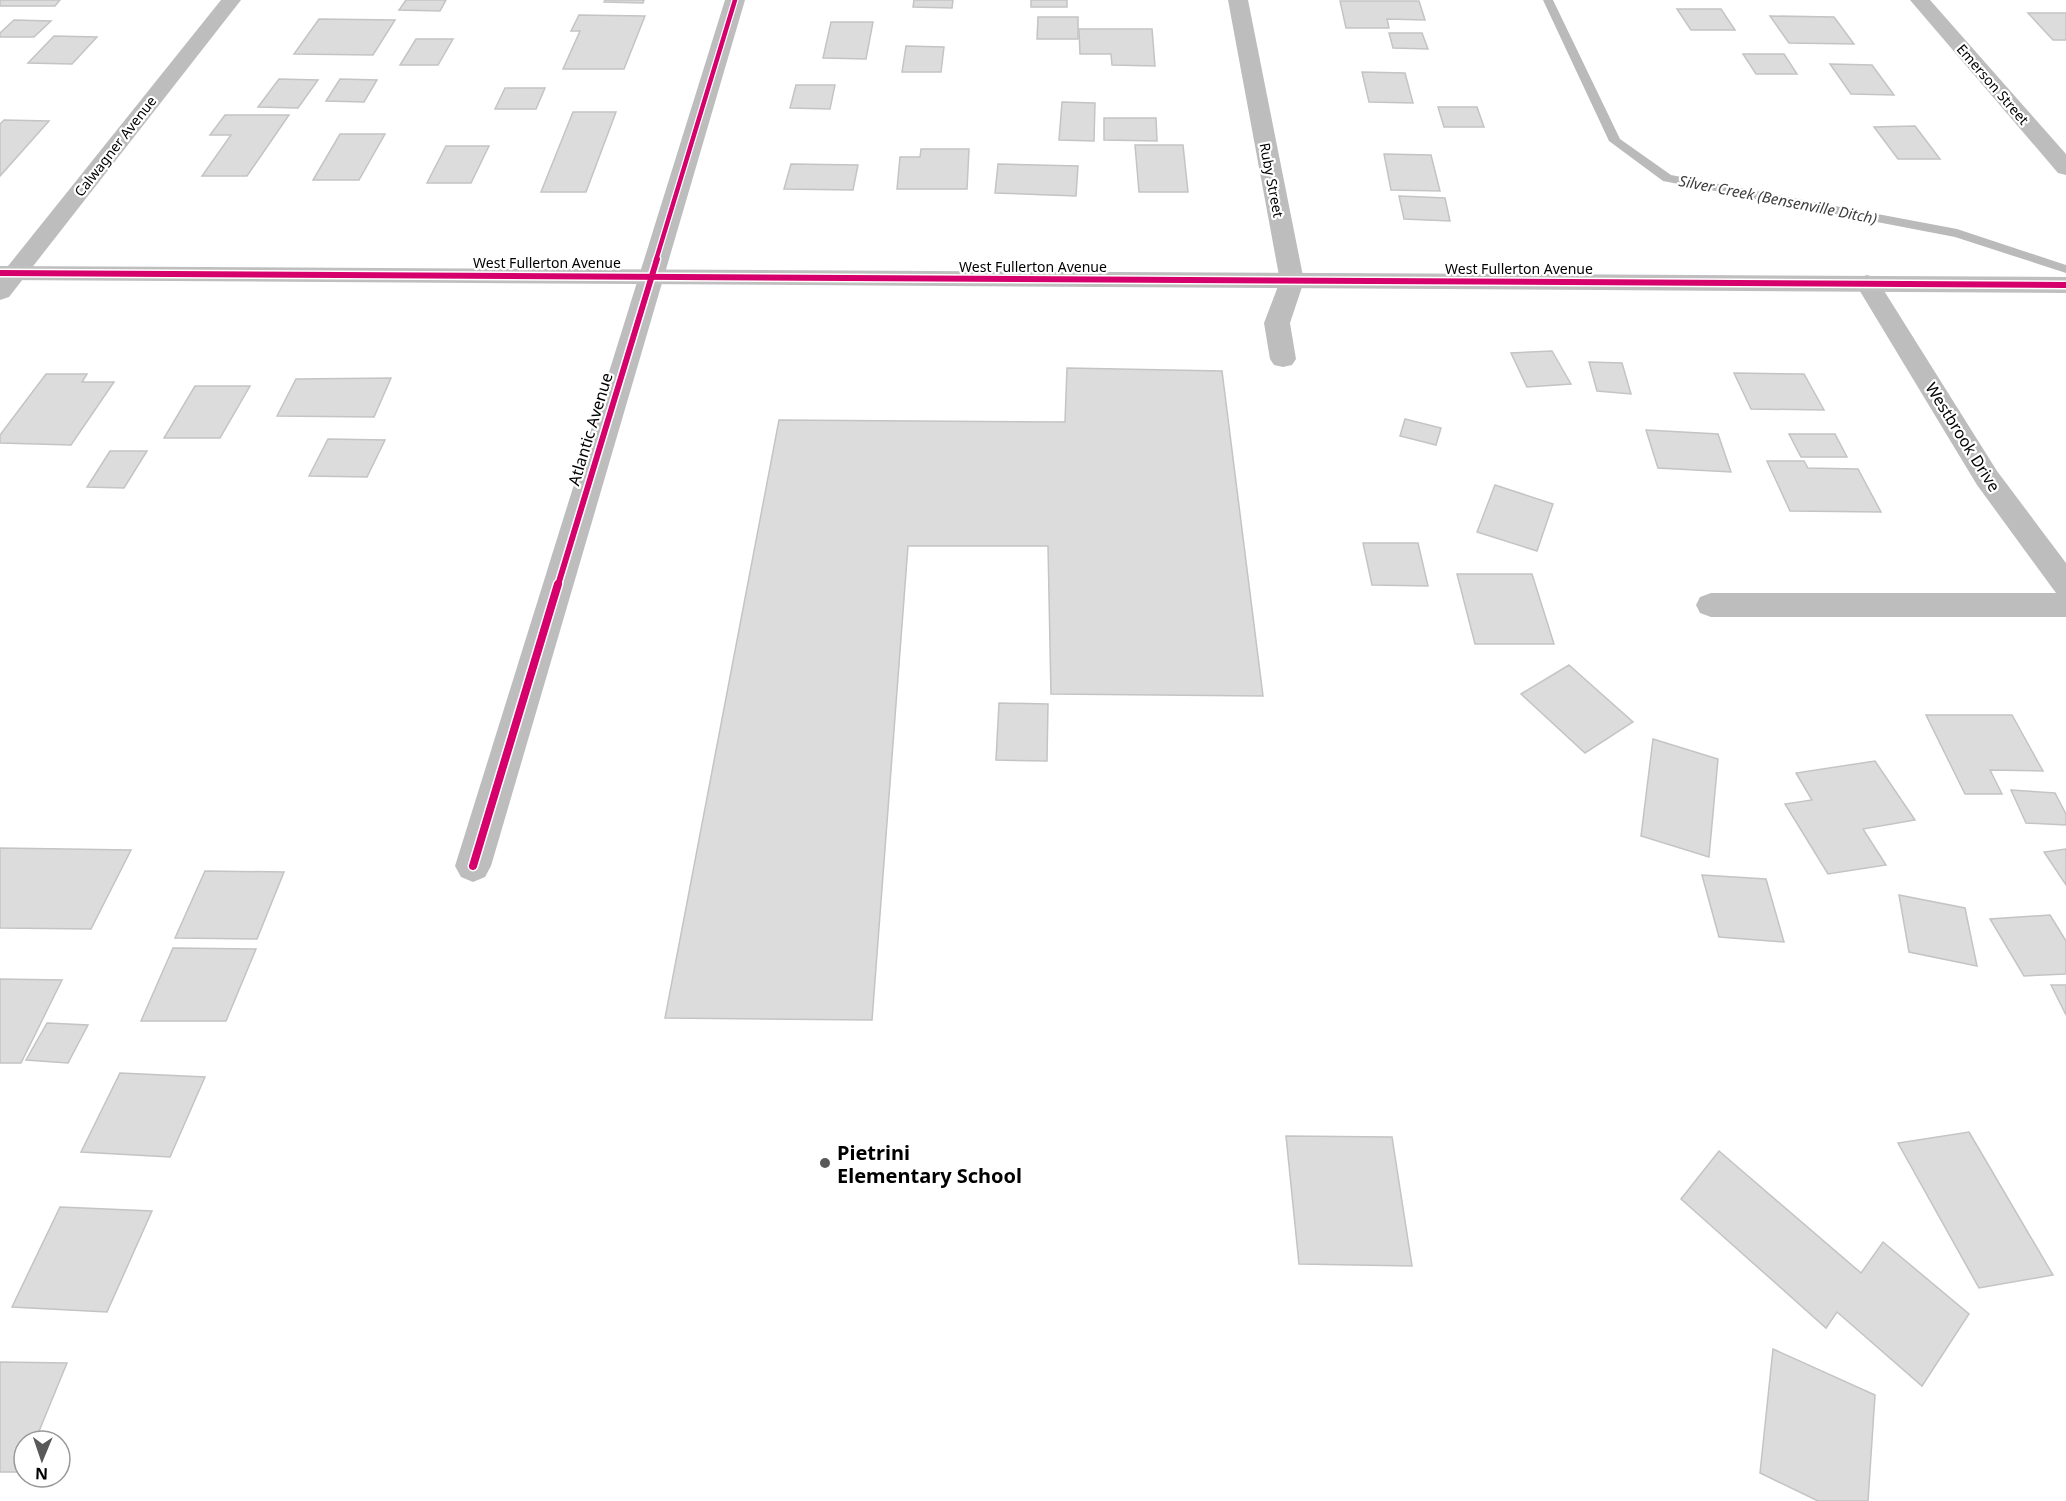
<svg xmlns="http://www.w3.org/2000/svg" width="2066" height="1501" font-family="'Noto Sans',sans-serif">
  <rect width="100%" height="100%" fill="#fff"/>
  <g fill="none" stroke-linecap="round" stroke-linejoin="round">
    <polygon fill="#bababa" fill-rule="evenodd" points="1543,0 1553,0 1620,139 1671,175 1957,229 2066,265 2066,273 1955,237 1663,181 1609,141"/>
  </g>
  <g fill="#dcdcdc" stroke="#c4c4c4" stroke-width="1.5">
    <polygon points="0,0 60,0 55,6 0,6"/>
    <polygon points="406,0 446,0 440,11 399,10"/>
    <polygon points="605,0 644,0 643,3 604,2"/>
    <polygon points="914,0 953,0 952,8 913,7"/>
    <rect x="1031" y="0" width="36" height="7"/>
    <polygon points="1340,1 1419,1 1425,20 1387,19 1389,28 1346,28"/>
    <polygon points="1677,9 1721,9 1735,30 1691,30"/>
    <polygon points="2028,13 2066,13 2066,40 2053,40"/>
    <polygon points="579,15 645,16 624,69 563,69 580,31 571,31"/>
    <polygon points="1770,16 1834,17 1854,44 1789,43"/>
    <polygon points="1038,17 1078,17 1078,39 1037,39"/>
    <polygon points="319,19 395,20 373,55 294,54"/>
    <polygon points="14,20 51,21 34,37 0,37 0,33"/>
    <polygon points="831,22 873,22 866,59 823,58"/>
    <polygon points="1079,29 1152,29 1155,66 1112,65 1111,54 1080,54"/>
    <polygon points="1389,33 1422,33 1428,49 1393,48"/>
    <polygon points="54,36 97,37 72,64 28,63"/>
    <polygon points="416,39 453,39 438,65 400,65"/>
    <polygon points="906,46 944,47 941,72 902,72"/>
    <polygon points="1743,54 1784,54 1797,74 1756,74"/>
    <polygon points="1830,64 1872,65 1894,95 1851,94"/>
    <polygon points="1362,72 1405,73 1413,103 1369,102"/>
    <polygon points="279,79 318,80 298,108 258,107"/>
    <polygon points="340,79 377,80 364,102 326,101"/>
    <polygon points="796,85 835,85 830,109 790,108"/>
    <polygon points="505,88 545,88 536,109 495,109"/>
    <polygon points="1062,102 1095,103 1094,141 1059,140"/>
    <polygon points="1438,107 1477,107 1484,127 1444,127"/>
    <polygon points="573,112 616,112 586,192 541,192"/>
    <polygon points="225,115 289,115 247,176 202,176 231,135 210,135"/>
    <polygon points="1104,118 1156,118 1157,141 1104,140"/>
    <polygon points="4,120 49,121 0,176 0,124"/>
    <polygon points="1915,126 1940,159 1898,159 1874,127"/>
    <polygon points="340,134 385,134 359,180 313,180"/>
    <polygon points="1135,145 1183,145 1188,192 1139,192"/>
    <polygon points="446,146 489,146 471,183 427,183"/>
    <polygon points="921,149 969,149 967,189 897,189 900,157 920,157"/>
    <polygon points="1384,154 1431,155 1440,191 1391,190"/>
    <polygon points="791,164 858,165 853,190 784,189"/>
    <polygon points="998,164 1078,166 1076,196 995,193"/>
    <polygon points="1399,196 1445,198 1450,221 1404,219"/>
    <polygon points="1552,351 1571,384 1527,387 1511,353"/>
    <polygon points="1589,362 1622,363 1631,394 1597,391"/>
    <polygon points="1067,368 1222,371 1263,696 1051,694 1048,546 908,546 872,1020 665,1018 779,420 1065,422"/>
    <polygon points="1734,373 1804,374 1824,410 1751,409"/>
    <polygon points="46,374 87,374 82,382 114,382 71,445 0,443 0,435"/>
    <polygon points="391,378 374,417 277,416 296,379"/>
    <polygon points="195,386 250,386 220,438 164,438"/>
    <polygon points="1405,419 1441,428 1436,445 1400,436"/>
    <polygon points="1646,430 1718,434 1731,472 1658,468"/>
    <polygon points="1789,434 1835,434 1847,457 1801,457"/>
    <polygon points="328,439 385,440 367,477 309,476"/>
    <polygon points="110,451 147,451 124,488 87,487"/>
    <polygon points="1767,461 1804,461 1808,468 1858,469 1881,512 1790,511"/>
    <polygon points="1495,485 1553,504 1537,551 1477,532"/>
    <polygon points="1363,543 1418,543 1428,586 1372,585"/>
    <polygon points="1457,574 1532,574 1554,644 1475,644"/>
    <polygon points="1569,665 1633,722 1585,753 1521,694"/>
    <polygon points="999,703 1048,704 1047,761 996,760"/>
    <polygon points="1926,715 2012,715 2043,771 1990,770 2002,794 1965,794"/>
    <polygon points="1653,739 1718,759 1709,857 1641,836"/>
    <polygon points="1875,761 1915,820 1863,829 1886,865 1828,874 1785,804 1812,800 1796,773"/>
    <polygon points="2011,790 2055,793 2066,814 2066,825 2026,823"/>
    <polygon points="0,848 131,850 91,929 0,928"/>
    <polygon points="2066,849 2066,885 2044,852"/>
    <polygon points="205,871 284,872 257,939 175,938"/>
    <polygon points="1702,875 1766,879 1784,942 1719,937"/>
    <polygon points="1899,895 1965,908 1977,966 1909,952"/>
    <polygon points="2050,915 2066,941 2066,974 2024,976 1990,919"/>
    <polygon points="173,948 256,949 226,1021 141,1021"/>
    <polygon points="0,979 62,980 21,1063 0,1063"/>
    <polygon points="2051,985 2066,985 2066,1015"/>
    <polygon points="47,1023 88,1025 68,1063 26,1060"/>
    <polygon points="120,1073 205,1077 170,1157 81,1152"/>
    <polygon points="1969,1132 2053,1275 1979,1288 1898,1143"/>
    <polygon points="1286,1136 1392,1137 1412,1266 1299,1264"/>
    <polygon points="1719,1151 1861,1273 1883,1242 1969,1314 1922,1386 1837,1312 1826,1328 1681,1199"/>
    <polygon points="60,1207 152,1211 107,1312 12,1307"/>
    <polygon points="1773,1349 1875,1395 1868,1501 1818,1501 1760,1473"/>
    <polygon points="0,1362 67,1363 35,1441 24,1441 22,1472 0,1472"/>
  </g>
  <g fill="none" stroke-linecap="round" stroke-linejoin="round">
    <g fill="#bdbdbd" fill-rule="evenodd">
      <polygon points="221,0 241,0 9,297 0,300 0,276"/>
      <polygon points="725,0 745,0 491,866 485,877 473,882 461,877 455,866"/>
      <polygon points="1228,0 1248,0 1304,281 1290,323 1296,359 1292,365 1283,367 1274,365 1270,359 1264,323 1280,281"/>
      <polygon points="1910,0 1930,0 2066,154 2066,175 2058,173"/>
      <polygon points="1867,275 1876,278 1997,471 2066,563 2066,617 1711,617 1700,613 1696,605 1700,597 1711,593 2056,593 1977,485 1855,283 1858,278"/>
    </g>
    <polygon fill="#bfbfbf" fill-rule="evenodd" points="0,266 2066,277 2066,293 0,280"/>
    <g stroke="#fff" stroke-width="7">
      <polyline id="cycleway-far2" points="656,260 735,0"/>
    </g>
    <g stroke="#fff" stroke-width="9">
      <g id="cycleway-far1">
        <polyline points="0,273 2066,285"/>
        <polyline points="558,585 657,259"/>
      </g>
    </g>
    <g stroke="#fff" stroke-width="11">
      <polyline id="cycleway" points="473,866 558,584"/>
    </g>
    <use href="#cycleway-far2" stroke="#d6006c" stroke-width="4.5"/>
    <use href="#cycleway-far1" stroke="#d6006c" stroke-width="6"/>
    <use href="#cycleway" stroke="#d6006c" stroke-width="8"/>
  </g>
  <circle fill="#595959" stroke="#fff" stroke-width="2" cx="825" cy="1163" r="6"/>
  <g text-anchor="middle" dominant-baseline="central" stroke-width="4.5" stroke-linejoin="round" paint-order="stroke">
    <g font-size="14" fill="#000" stroke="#fff">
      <text transform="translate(1993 84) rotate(49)">Emerson Street</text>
      <text transform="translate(115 146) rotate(-52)">Calwagner Avenue</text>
      <text transform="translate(1272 180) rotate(79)">Ruby Street</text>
      <text x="547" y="262">West Fullerton Avenue</text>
      <text x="1033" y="266">West Fullerton Avenue</text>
      <text x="1519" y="268">West Fullerton Avenue</text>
    </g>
    <g font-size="15" font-style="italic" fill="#3e3e3e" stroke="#fff">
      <text transform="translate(1778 199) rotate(11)">Silver Creek (Bensenville Ditch)</text>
    </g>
    <g font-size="16" fill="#000" stroke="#fff">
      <text transform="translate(590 429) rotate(-73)">Atlantic Avenue</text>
      <text transform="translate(1963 437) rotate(58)">Westbrook Drive</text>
    </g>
    <g font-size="20" font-weight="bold" fill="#000" stroke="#fff" text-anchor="start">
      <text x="837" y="1152">Pietrini<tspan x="837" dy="23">Elementary School</tspan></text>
    </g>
  </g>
  <g transform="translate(42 1459) rotate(182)"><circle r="28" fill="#ffffff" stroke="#999999" stroke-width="1.5"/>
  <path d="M0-4.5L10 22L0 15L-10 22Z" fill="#595959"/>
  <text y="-9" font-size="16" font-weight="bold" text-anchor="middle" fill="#000000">N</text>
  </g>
</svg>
